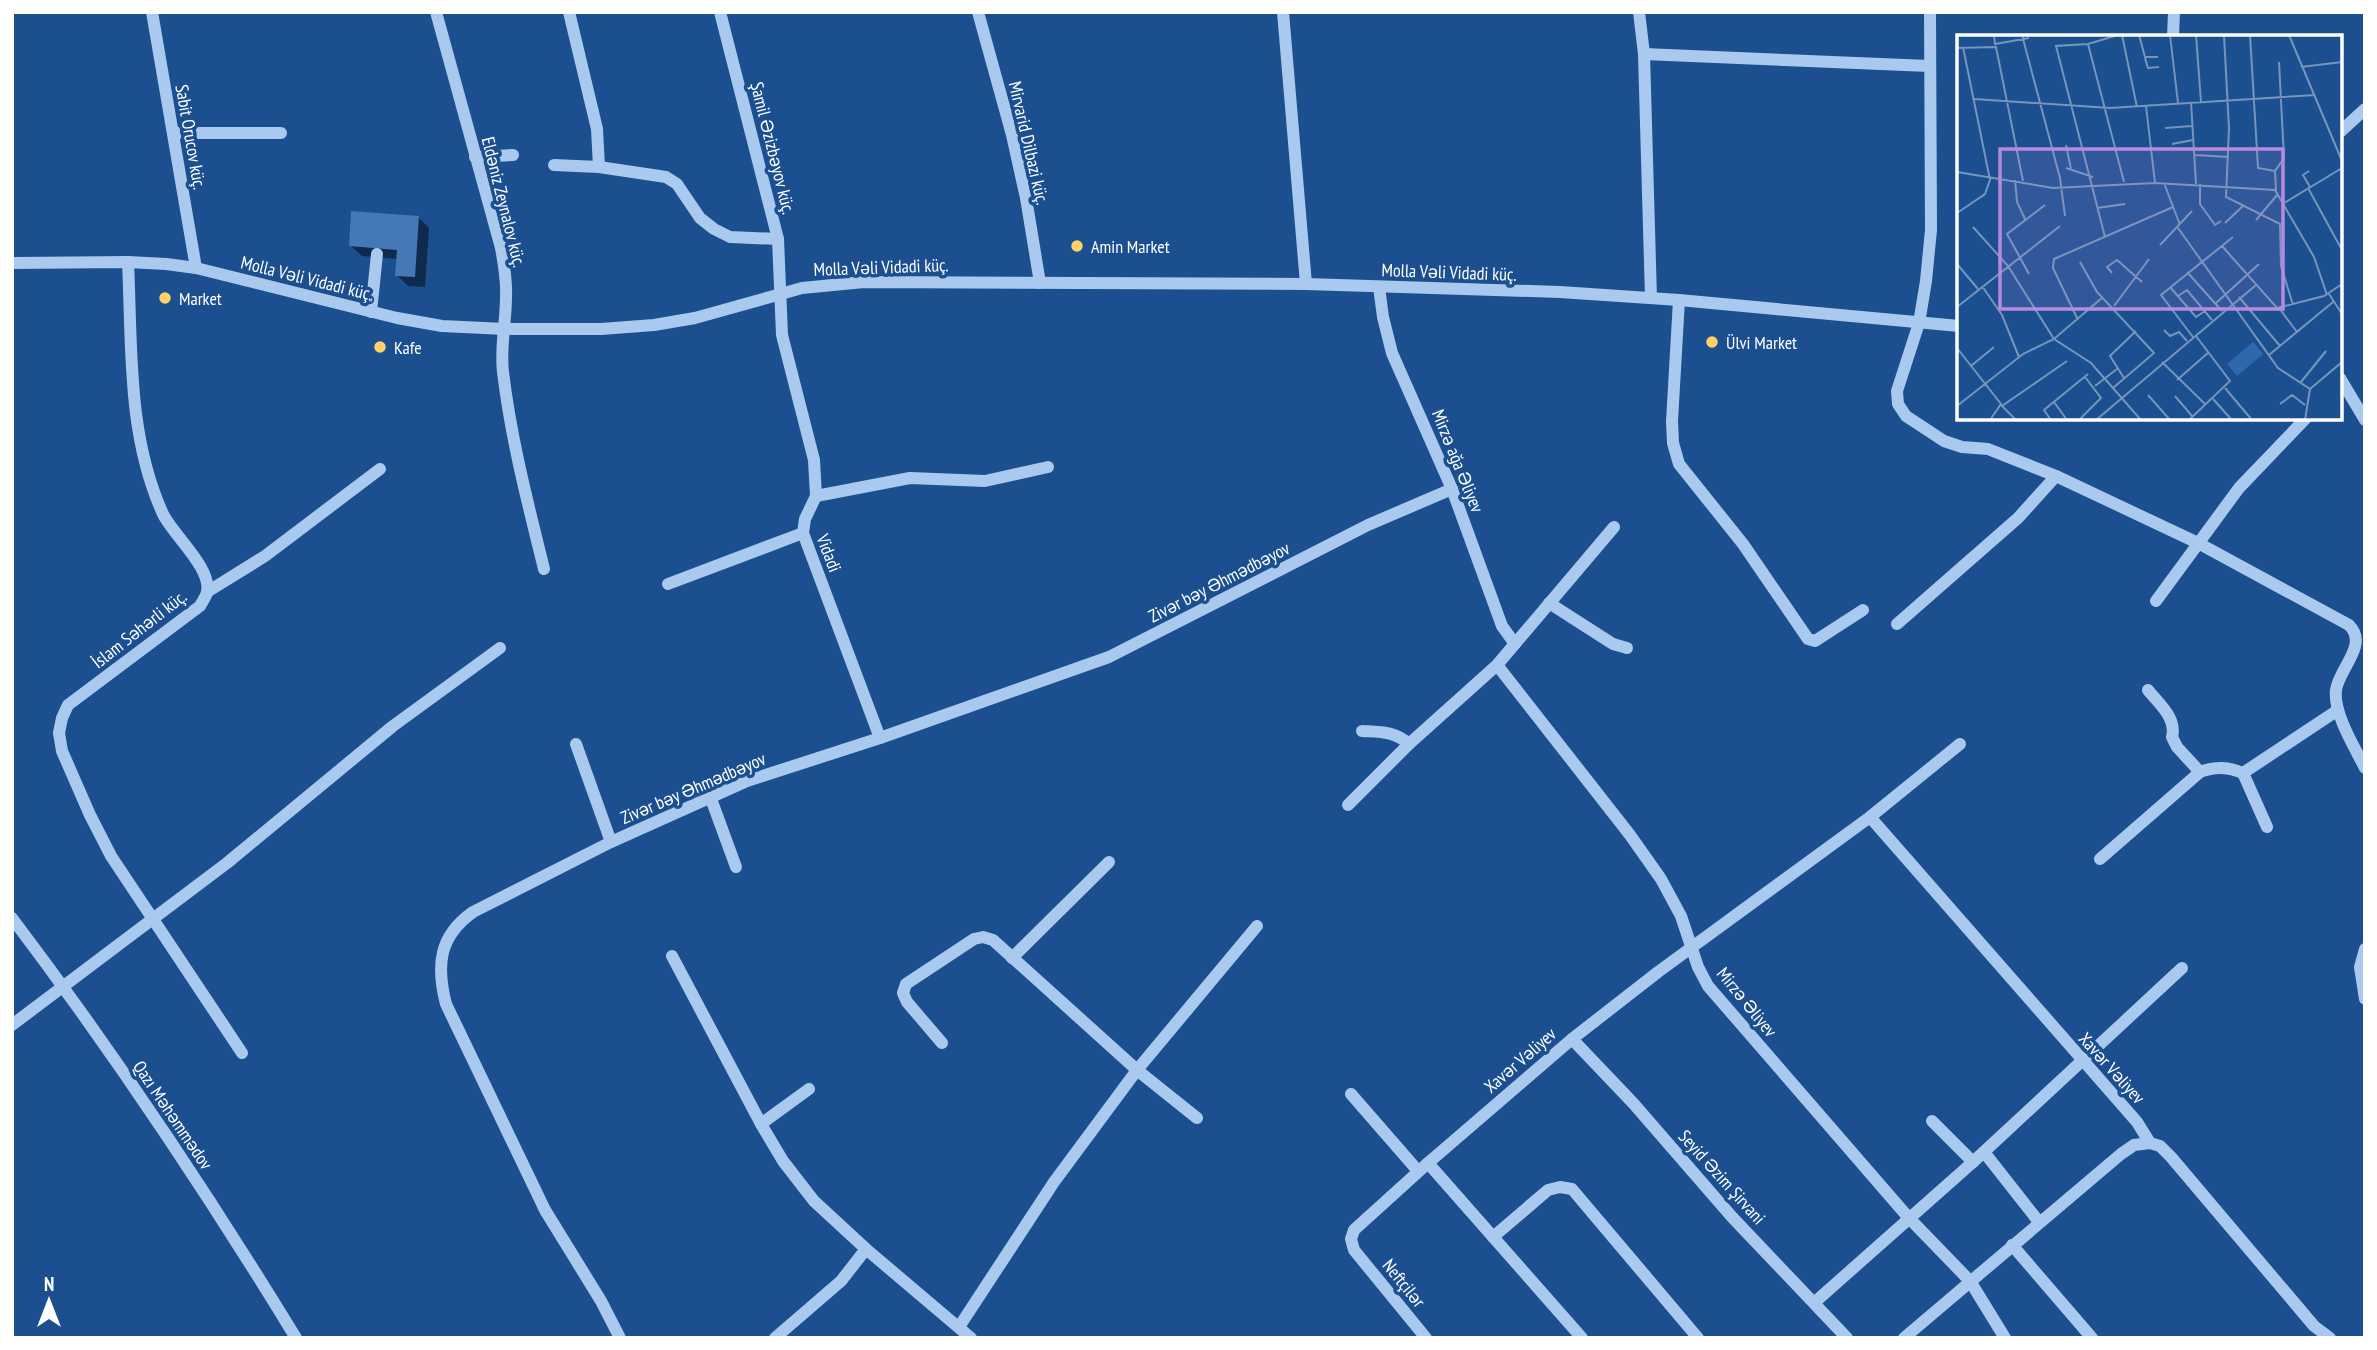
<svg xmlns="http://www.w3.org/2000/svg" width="2377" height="1350" font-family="'PT Sans Narrow',sans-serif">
  <rect width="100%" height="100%" fill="#1b4f8f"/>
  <polygon fill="#0007" points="418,217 429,228 425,287 408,286 397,275 398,259 362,256 351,246"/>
  <polygon fill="#4478b7" points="351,211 419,216 415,277 395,276 397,250 349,246"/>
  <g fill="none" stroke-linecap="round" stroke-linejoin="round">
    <g stroke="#a9c9ee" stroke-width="12">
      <polyline points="152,12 196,268"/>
      <path d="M436,12l65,236c3,17 6,32 5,49 0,25 -6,50 -3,75 8,67 25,132 41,197"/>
      <polyline points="569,12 597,129 599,167"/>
      <polyline points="720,12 778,239 782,335 814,460 816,496 805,519 803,533 880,738"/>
      <polyline points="978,12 1012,135 1026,198 1040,283"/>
      <polyline points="1283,12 1306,284"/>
      <polyline points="1639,12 1644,54 1651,298"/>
      <path d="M1930,12l1,218 -5,51 -7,42 -22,68 1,13 8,12 38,25 18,6 26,2 68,27 142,67 151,82c20,20 -10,43 -13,65 -3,23 19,58 29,78"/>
      <polyline points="2173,37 2174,12"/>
      <polyline points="1644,54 1929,66"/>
      <polyline points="2340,132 2365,109"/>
      <polyline points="173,133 281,133"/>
      <polyline points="475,157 513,155"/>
      <polyline points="554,165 599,167 666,177 677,184 700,218 714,229 730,237 778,239"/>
      <path d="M128,262c4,85 -1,173 35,252 10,21 49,54 44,78 -1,5 -5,10 -7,14l-132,99 -6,13 -3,15 3,18 28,64 21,41 131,197"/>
      <polyline points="12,263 128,262 166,264 196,268 397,318 442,326 505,329 601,329 654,325 695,318 802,288 864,282 1306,284 1560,292 1679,300 1959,326"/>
      <polyline points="1379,287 1383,317 1392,353 1452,489 1502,626 1515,644"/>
      <polyline points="1679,300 1672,421 1673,443 1679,464 1743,544 1808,639 1815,641 1863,610"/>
      <polyline points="371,312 377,254"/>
      <polyline points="2340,378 2365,420"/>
      <polyline points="816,496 910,478 985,481 1048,467"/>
      <polyline points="668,584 803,533"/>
      <polyline points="207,592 265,556 380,469"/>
      <polyline points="2156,601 2239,488 2306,418"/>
      <polyline points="1549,603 1613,644 1627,648"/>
      <polyline points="1897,624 2018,518 2056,476"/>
      <polyline points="1497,665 1630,835 1661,879 1681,916 1698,967 1708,986 1908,1217 1970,1281 2005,1338"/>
      <path d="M2148,690c11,14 29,28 24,47l5,10 23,25"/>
      <path d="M1362,731c18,1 33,0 47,13"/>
      <polyline points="576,744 611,842"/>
      <polyline points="710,796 736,867"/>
      <polyline points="1348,805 1409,744 1497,665 1614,527"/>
      <polyline points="1870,817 2137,1122 2150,1143 2160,1146 2171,1157 2314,1326 2330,1338"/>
      <polyline points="2267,827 2243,773 2338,710"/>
      <path d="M2100,859l100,-87c16,-6 28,-5 43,1"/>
      <path d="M12,918c102,135 196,276 284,420"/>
      <polyline points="2365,949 2360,967 2365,999"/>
      <polyline points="672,956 761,1124 783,1161 814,1201 866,1249 971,1338"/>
      <polyline points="1012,958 1109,862"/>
      <polyline points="12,1025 227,863 393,726 500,648"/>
      <polyline points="1572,1039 1633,1103 1732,1217 1847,1338"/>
      <polyline points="942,1043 907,1002 903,993 906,984 974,939 983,937 993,940 1137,1070 1197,1118"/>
      <polyline points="1351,1094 1418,1171"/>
      <polyline points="1932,1121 1973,1162"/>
      <polyline points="761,1124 809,1089"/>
      <polyline points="1984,1152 2039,1222"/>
      <polyline points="1428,1163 1582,1338"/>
      <polyline points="1493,1237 1548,1190 1560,1187 1572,1189 1698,1338"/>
      <polyline points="2012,1245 2092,1338"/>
      <polyline points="1815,1302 1973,1162 2182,968"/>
      <polyline points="959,1327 1054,1182 1137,1070 1257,926"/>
      <path d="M620,1338l-19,-37 -56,-91 -99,-206c-10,-39 -7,-68 27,-92l138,-70 136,-61 133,-43 229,-81 259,-132 84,-36"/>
      <polyline points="775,1338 841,1281 866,1249"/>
      <polyline points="1426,1338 1354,1250 1351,1239 1354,1230 1428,1163 1572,1039 1658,972 1870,817 1960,744"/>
      <polyline points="1904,1338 2121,1154 2134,1145 2150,1143"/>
    </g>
  </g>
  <g fill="#ffd166" stroke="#1b4f8f" stroke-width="2.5">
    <circle cx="1077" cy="246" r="7"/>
    <circle cx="165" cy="298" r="7"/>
    <circle cx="1712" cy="342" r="7"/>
    <circle cx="380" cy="347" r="7"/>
  </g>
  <g text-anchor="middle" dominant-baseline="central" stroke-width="7" stroke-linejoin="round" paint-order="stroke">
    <g font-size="18" fill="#fff" stroke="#1b4f8f">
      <text transform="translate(191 137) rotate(80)">Sabit Orucov küç.</text>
      <text transform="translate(1029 143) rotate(77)">Mirvarid Dilbazi küç.</text>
      <text transform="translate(773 148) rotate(76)">Şamil Əzizbəyov küç.</text>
      <text transform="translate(504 202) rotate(76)">Eldəniz Zeynalov küç.</text>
      <text transform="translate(881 267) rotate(-2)">Molla Vəli Vidadi küç.</text>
      <text transform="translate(1449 272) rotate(2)">Molla Vəli Vidadi küç.</text>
      <text transform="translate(307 278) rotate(14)">Molla Vəli Vidadi küç.</text>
      <text transform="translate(1458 461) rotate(68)">Mirzə ağa Əliyev</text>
      <text transform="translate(829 553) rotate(69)">Vidadi</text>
      <text transform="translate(1219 582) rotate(-27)">Zivər bəy Əhmədbəyov</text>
      <text transform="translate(139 629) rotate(-38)">İslam Səhərli küç.</text>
      <text transform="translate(693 788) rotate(-23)">Zivər bəy Əhmədbəyov</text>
      <text transform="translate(1747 1002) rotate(51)">Mirzə Əliyev</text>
      <text transform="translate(1520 1060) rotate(-41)">Xavər Vəliyev</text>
      <text transform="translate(2112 1068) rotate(48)">Xavər Vəliyev</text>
      <text transform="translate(173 1115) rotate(56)">Qazı Məhəmmədov</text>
      <text transform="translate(1722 1177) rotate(48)">Seyid Əzim Şirvani</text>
      <text transform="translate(1404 1283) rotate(51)">Neftçilər</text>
    </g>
    <g font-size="18" fill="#fff" stroke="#1b4f8f" text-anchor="start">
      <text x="1091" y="246">Amin Market</text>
      <text x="179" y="298">Market</text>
      <text x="1726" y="342">Ülvi Market</text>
      <text x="394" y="347">Kafe</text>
    </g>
  </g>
  <g transform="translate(1957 35)">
    <rect width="385" height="385" fill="#1b4f8f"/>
    <path d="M296,307l10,12 -26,22 -10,-12z" fill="#2e69ad"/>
    <path fill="none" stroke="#7695bc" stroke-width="2" d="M37,0l1,9 34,-6M65,0l38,143 5,38M165,0l15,72M182,0l6,22h13M213,0l8,68M239,0l5,67M267,0l5,93 -3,69 54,27 1,42 12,39M293,0l8,133 17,3M332,0l53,126M131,9l36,138M0,13l39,-1 27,134M188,23l3,10 11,-1M344,32l41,-5M17,64l136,9 205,-13M234,67l5,82M189,71l9,77M208,93l27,-2M215,109l21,-4M109,110l5,24M238,120l34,2M109,133l27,9M352,136l-6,4 7,12M0,137l96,16 102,-5 120,7 39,67 13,38M58,145l2,22 8,17M207,148l16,42M243,149v20l15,21 6,-4M351,153l34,62M319,155l-1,-19 9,-13 -5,-96M327,168l58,-35M140,173l28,-4M0,178l28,-19 5,-14 -27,-133M299,185l22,-26M268,188l19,-18M16,192l35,39 46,73 37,24 50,57M221,193l100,140 32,21M148,202l-49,-191 32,-2 30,-9M203,210l32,-34M265,211l55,62 47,-12 18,-12M123,227l17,30 57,61 -41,35M0,229l21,25M230,237l35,39M155,238l-5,-6 10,-7 25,22M72,239l-22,-40 38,-29M25,251l20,29 17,42M213,252l26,30 9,-6M372,259l13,20M221,261l9,-6 25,30M282,262l41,49M259,268l43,-39M157,271l35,-47M0,272l103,-81M322,273l18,24M121,285l-25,-52 1,-9 119,-52M207,295l6,6 9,-4 8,9M236,302l-32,-42 72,-58M0,313l44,56 -11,16M312,320l64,-53M205,327l44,43M14,331l23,-19M167,343l-14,-22 26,-25M220,345l32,-28M344,347l25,-31M138,351l22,-17M268,353l27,32M353,354l32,-27M191,360l22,25M218,361l17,20M256,364l18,20M97,367l13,18M323,369l12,-9 13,10M0,371l66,-52 31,-15 49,-42M59,385l-14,-14 65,-45M94,385l-7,-10 44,-36M122,385l22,-22 -16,-21M139,385l160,-135M232,385l41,-39 -34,-45M348,385l5,-31"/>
    <path fill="#b68bdc" fill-opacity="0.15" stroke="#b68bdc" stroke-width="3.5" d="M43,114h283v160h-283z"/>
    <rect width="385" height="385" fill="none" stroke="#fff" stroke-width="3.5"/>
  </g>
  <rect width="2377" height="1350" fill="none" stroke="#ffffff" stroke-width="28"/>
  <g transform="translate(49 1301)" stroke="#1b4f8f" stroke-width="5" paint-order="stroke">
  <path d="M0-5L12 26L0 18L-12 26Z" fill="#ffffff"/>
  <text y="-10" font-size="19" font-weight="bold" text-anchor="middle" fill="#ffffff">N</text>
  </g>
</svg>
